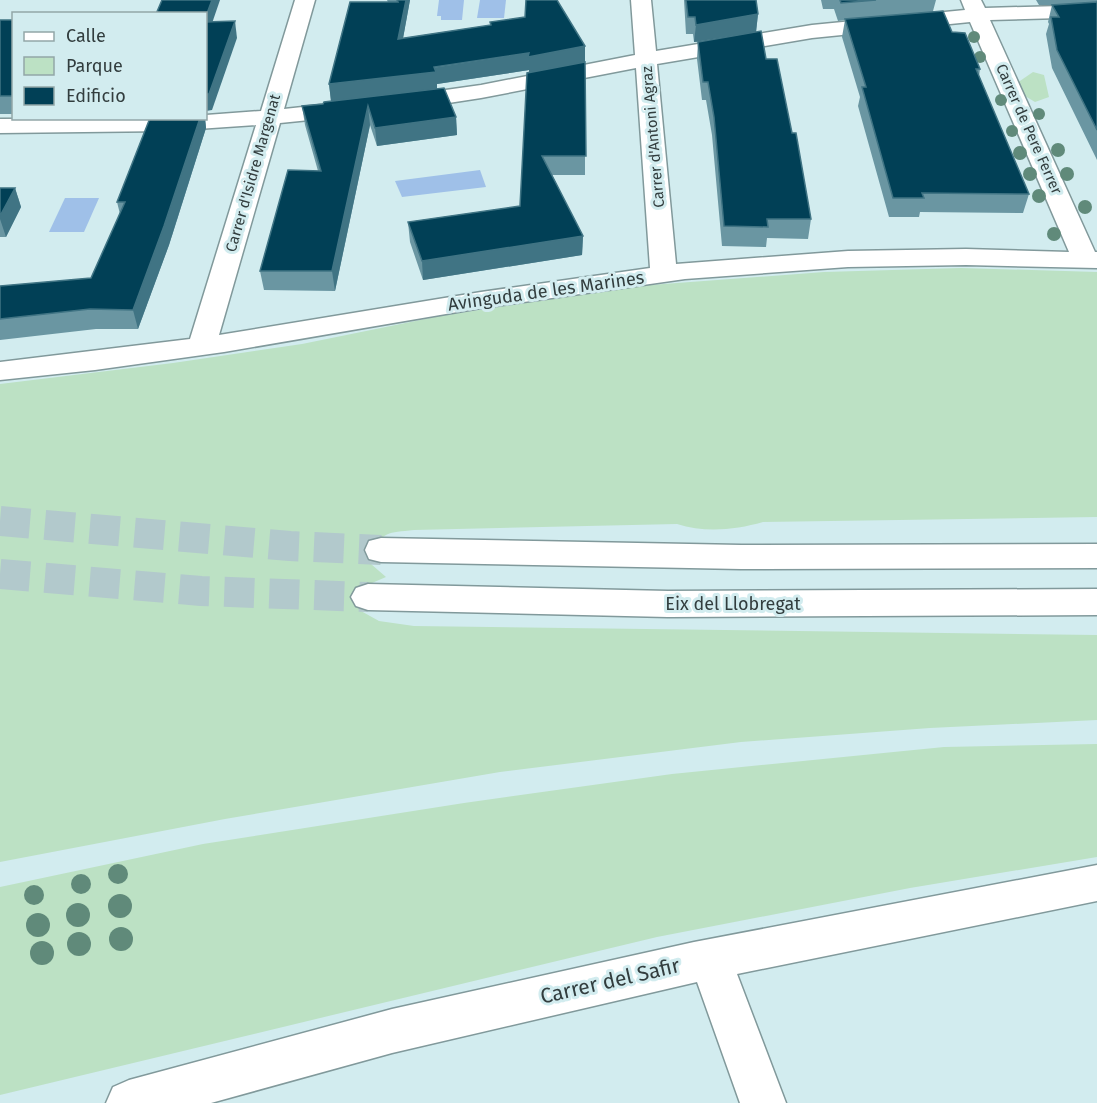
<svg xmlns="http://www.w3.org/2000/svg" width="1097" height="1103" font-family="'Fira Sans',sans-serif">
  <rect width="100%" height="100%" fill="#d2ecef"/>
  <g fill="#bce1c4">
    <polygon points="1033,72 1044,75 1049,97 1035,102 1020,93 1017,83"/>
    <path d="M961,268l136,4v245l-334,5c-28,8 -58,11 -86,2l-263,6c-27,3 -30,1 -45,24l2,10 15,13 -14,6 -13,15 2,13 18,10 35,5 683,9v85l-167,8 -189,14 -241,30 -275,47 -225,43v-478l173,-21 129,-19 138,-28 197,-30 187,-14z"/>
    <polygon points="1097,744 1097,857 910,888 657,937 0,1095 0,887 203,844 464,803 672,774 944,747"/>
  </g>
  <g fill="#9fc0e8">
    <polygon points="439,0 464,0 462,20 441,20 441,16 437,16"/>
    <polygon points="480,0 506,0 504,18 477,18"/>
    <polygon points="480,170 486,187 402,197 395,181"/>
    <polygon points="65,198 99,198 84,232 49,232"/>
  </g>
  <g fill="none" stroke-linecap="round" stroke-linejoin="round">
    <g stroke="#b2c9cc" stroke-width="30" stroke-dasharray="30 15" stroke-linecap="butt">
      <polyline points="0,521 290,546 381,550"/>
      <polyline points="0,574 201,591 368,597"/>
    </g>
    <g stroke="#81999b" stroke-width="3">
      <g id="minor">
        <path d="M295,0h20l-31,109 65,-7 8,2 3,5 -3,5 -8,2 -69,7 -61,212 262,-43 169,-24 -14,-200 -155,30 -78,12 -8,-2 -3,-5 3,-5 8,-2 78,-11 154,-30 -4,-55h20l5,51 156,-26 153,-15 -4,-10h20l4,8 112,-3v12l-107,3 105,232h2v16l-131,-3 -118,2 -163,12 -204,29 -257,44 -129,18 -95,10v-18l190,-23 66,-214 -88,6 -168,2v-14l206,-1v-3l55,-4zM970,22l99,230 -103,-3 -118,2 -172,13 -19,-200 155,-26z"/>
        <polygon points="1097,865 1097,901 737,974 786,1103 740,1103 697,982 392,1053 211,1103 106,1103 113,1087 129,1080 392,1009 694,942"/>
      </g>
    </g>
    <g stroke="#81999b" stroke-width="3">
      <g id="highway">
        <polygon points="381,538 741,545 1097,544 1097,568 741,569 381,562 369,559 365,550 369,541"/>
        <polygon points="368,584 668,591 1097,589 1097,615 668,617 368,610 356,606 351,597 356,588"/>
      </g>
    </g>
    <use href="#minor" fill="#fff" fill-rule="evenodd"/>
    <use href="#highway" fill="#fff" fill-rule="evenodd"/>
  </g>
  <g fill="#608a7a">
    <circle cx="974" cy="37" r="6"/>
    <circle cx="980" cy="57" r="6"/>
    <circle cx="1001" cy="100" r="6"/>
    <circle cx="1039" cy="114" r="6"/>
    <circle cx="1012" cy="131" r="6"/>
    <circle cx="1058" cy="150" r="7"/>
    <circle cx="1020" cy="153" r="7"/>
    <circle cx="1030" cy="174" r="7"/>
    <circle cx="1067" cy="174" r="7"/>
    <circle cx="1039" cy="196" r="7"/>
    <circle cx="1085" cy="207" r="7"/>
    <circle cx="1054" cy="234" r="7"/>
    <circle cx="118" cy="874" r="10"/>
    <circle cx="81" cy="884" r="10"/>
    <circle cx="34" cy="895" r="10"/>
    <circle cx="120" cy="906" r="12"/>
    <circle cx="78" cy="915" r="12"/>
    <circle cx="38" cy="925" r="12"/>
    <circle cx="121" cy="939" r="12"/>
    <circle cx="79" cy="944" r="12"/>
    <circle cx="42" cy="953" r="12"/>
  </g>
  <g fill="#6a96a2">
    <polygon points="387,0 410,0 403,38 490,25 490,22 585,62 585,175 552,175 583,236 582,255 423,280 410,242 408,222 520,206 529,70 437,84 437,89 456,117 457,135 377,146 370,125 335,291 264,290 260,271 318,171 305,125 302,106 323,104 331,101 329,84 388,2"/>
    <polygon points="684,0 756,0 758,14 756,32 766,59 811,219 808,239 767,238 766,247 722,246 712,135 706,100 702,100 697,59 698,42 694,42 693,34 686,34"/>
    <polygon points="821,0 936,0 933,11 952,32 980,69 979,76 1029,194 1023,213 920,212 919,217 889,217 858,106 860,97 842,37 845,20 838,21 834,9 823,9"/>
    <polygon points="1036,0 1097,0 1097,160 1052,68 1046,34 1049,24 1048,22 1052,5 1039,5"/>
    <rect x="0" y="20" width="14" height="94"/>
    <polygon points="150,118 205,118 206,128 169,245 138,329 96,329 0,340 0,286 91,278 120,214 117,202"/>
    <polygon points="0,188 15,188 21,207 6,237 0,237"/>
  </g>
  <g fill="#407484">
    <polygon points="212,0 220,0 207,38 206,31 206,16"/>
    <polygon points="406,0 410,0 400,55 398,39"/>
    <polygon points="758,14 756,32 694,42 696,25"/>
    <polygon points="235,21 237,38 212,110 206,111 206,94"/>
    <polygon points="585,46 585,63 529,73 529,70 437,84 437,89 331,101 329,84 529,53"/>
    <polygon points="368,106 370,125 335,291 332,271"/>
    <polygon points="456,117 457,135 377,146 375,128"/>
    <polygon points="200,118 205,118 206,128 169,245 138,329 133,310"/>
    <polygon points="15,188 21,207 6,237 0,219 0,216"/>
    <polygon points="583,236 582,255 423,280 422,261"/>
  </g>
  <g fill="#014056" stroke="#407484" stroke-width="1.5">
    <polygon points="162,0 212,0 206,16 206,14 156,14"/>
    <polygon points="397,0 406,0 398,39 491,25 490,22 525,17 526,0 557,0 585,46 528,57 529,53 434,67 436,72 329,84 350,2 398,2"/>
    <polygon points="686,0 756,0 758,14 696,25 695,17 688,17"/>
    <polygon points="840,0 876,0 841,3"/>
    <polygon points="1097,2 1097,130 1057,50 1051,17 1059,17 1052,5"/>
    <polygon points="943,11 952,32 965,33 980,69 976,69 1029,194 922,193 924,198 893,198 862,87 866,87 845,19"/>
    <rect x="0" y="20" width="14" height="76"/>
    <polygon points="235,21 209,94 206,94 206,22"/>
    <polygon points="761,31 766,59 777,59 792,133 796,133 811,219 767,219 768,227 724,226 714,117 708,82 703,82 698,42"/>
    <polygon points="585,62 586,156 542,156 583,236 422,261 408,222 520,206 527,73"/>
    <polygon points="444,88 456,117 375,128 368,106 332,271 260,271 288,170 321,171 302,106 323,104 324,102"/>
    <polygon points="150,118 200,118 164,226 133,310 90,309 0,319 0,286 91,278 125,202 117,202"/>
    <polygon points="0,188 15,188 0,216"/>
  </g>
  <g text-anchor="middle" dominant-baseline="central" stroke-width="6" stroke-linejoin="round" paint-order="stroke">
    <g font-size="15" fill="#323d3e" stroke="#d2ecef">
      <text transform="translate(1029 129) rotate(66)">Carrer de Pere Ferrer</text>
      <text transform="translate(653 137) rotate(-95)">Carrer d'Antoni Agraz</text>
      <text transform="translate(253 173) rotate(-74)">Carrer d'Isidre Margenat</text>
    </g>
    <g font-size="18" fill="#323d3e" stroke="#d2ecef">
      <text transform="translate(546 291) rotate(-8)">Avinguda de les Marines</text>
      <text x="733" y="604">Eix del Llobregat</text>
    </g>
    <g font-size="21" fill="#323d3e" stroke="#d2ecef">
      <text transform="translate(610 981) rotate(-13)">Carrer del Safir</text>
    </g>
  </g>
  <rect x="12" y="12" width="195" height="108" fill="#d2ecef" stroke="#92a6a8" stroke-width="1.5"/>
  <rect x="24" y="32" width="30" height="9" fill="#ffffff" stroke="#92a6a8" stroke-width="1.5"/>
  <text x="66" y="42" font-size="18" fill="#323d3e">Calle</text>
  <rect x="24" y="57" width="30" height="18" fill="#bce1c4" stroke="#92a6a8" stroke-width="1.5"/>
  <text x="66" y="72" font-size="18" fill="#323d3e">Parque</text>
  <rect x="24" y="87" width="30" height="18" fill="#014056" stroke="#92a6a8" stroke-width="1.5"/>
  <text x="66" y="102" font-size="18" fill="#323d3e">Edificio</text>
</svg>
